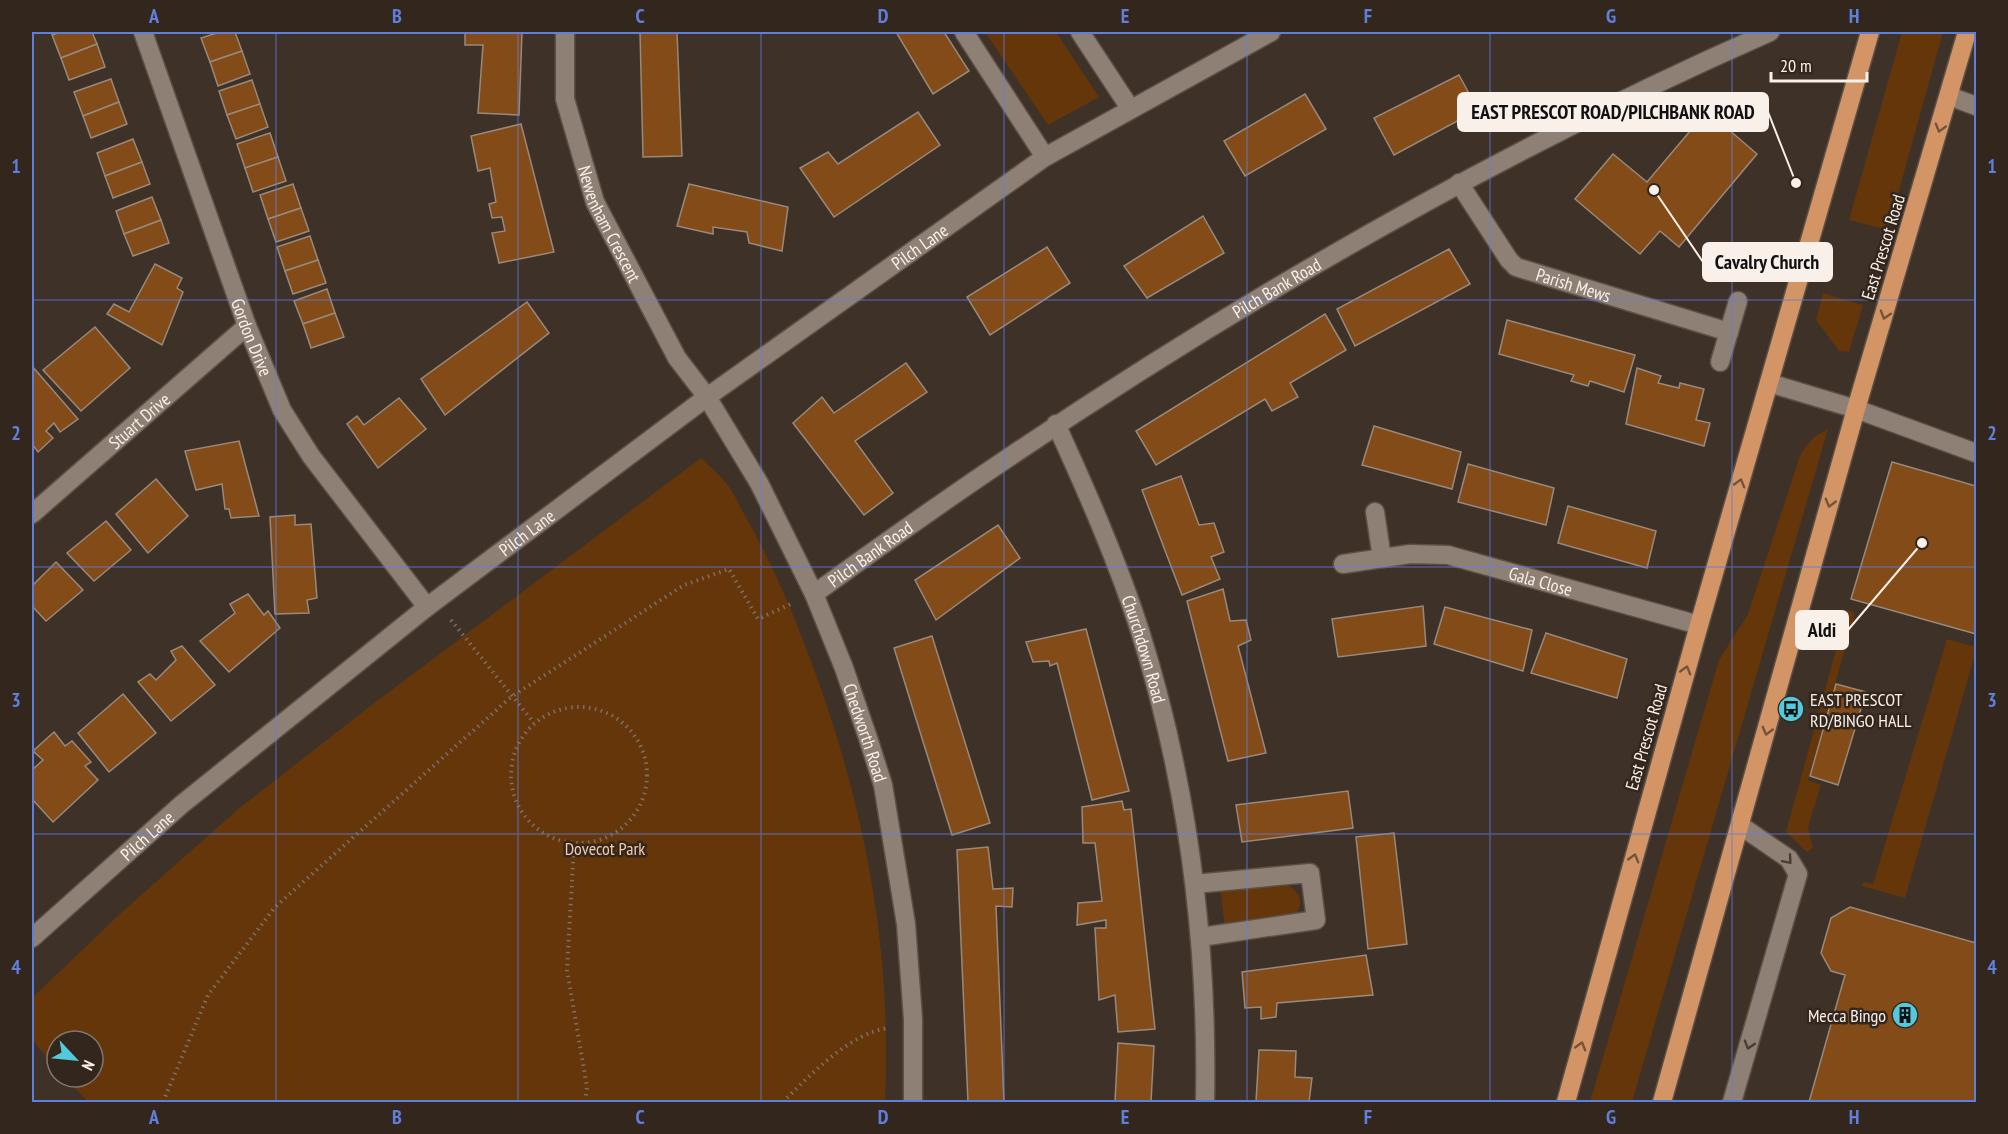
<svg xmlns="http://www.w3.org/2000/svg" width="2008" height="1134" font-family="'PT Sans Narrow',sans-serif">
  <rect width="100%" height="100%" fill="#3e3127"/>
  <g fill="#64360a">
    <polygon points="985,32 1056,32 1099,97 1048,125"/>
    <polygon points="1902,32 1943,32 1888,230 1849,220"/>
    <polygon points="1823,293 1863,305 1849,352 1839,351 1816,320"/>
    <polygon points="1828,429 1632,1102 1590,1102 1719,660 1748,614 1801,453 1814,437"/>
    <path d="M701,458c9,8 18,17 26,26 8,10 13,24 20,35 20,36 37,72 52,111 61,153 94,307 86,472h-797l-23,-25h28v-36h-36v27l-25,-28v-42l90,-86 115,-102 132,-103z"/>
    <polygon points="1847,610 1855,613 1808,780 1821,785 1808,827 1813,848 1807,852 1786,832"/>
    <polygon points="1947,639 1976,647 1976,651 1905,898 1862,886 1864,882 1873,884"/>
    <path d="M1284,884c15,4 23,21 9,32l-68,11 -5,-38z"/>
  </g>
  <g fill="#834b17" stroke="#98897d" stroke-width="1.5">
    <polygon points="61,32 92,32 97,44 61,58 52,35"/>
    <polygon points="220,32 235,32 242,51 210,62 201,38"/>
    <polygon points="465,32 522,32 519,115 478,113 483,45 465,45"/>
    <polygon points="640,32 677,32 682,156 643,157"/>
    <polygon points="896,32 944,32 969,71 933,94"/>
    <polygon points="97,44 105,67 69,80 61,58"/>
    <polygon points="242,51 250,74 218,86 210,62"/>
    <polygon points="1459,75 1478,110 1394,155 1374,118"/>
    <polygon points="111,79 119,102 83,116 74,92"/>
    <polygon points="252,80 260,104 227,115 219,91"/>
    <polygon points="1305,94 1326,129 1245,176 1224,141"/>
    <polygon points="119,102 127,124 91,138 83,116"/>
    <polygon points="260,104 268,127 236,139 227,115"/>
    <polygon points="1707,111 1757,154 1679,247 1660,231 1640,254 1575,199 1613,154 1647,182"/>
    <polygon points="918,112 940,145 834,217 800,168 828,152 838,164"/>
    <polygon points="521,124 554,252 499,263 492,233 505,231 502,217 492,218 489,204 496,202 490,168 478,171 471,136"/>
    <polygon points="270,133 278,157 245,168 237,144"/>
    <polygon points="133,139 142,162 105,176 97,153"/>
    <polygon points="278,157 286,181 253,192 245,168"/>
    <polygon points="142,162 150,184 113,198 105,176"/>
    <polygon points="293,184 301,208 268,219 260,195"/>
    <polygon points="689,184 788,207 782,251 749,243 747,232 713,227 713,234 677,226"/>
    <polygon points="152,197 161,220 124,234 116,211"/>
    <polygon points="301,208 309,231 276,242 268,219"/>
    <polygon points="1203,216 1224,253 1147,298 1124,266"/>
    <polygon points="161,220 169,243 133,256 124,234"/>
    <polygon points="310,236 318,260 285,271 277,247"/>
    <polygon points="1047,247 1070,283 990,335 967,297"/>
    <polygon points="1449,249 1470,284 1355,346 1337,309"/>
    <polygon points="318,260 326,283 293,294 285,271"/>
    <polygon points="155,264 182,278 177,288 183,292 162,345 107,314 114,304 129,312"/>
    <polygon points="327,289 335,313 303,324 294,301"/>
    <polygon points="527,302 549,333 445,415 421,379"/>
    <polygon points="335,313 344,337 311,348 303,324"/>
    <polygon points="1325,314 1346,350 1290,383 1298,397 1272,411 1265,399 1156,465 1136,431"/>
    <polygon points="1507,320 1635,355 1624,392 1590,381 1588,386 1571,381 1574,375 1499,354"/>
    <polygon points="95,327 130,368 81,411 43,370"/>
    <polygon points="906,363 927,392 855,441 893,493 864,515 793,423 822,397 834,413"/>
    <polygon points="32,366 78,419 60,432 54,423 46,431 53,438 38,452 32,444"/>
    <polygon points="1637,368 1661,376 1658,383 1679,388 1680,383 1704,389 1696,420 1710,423 1704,446 1626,424"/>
    <polygon points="399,398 426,429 378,468 347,424 357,416 364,425"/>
    <polygon points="1374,426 1461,452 1452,489 1362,465"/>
    <polygon points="239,441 259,516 231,518 229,509 225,509 222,484 196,490 185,451"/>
    <polygon points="1892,462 1976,486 1976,634 1851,599"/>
    <polygon points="1468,464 1554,488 1546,525 1458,502"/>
    <polygon points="1181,476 1199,525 1214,523 1224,552 1211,557 1220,579 1182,595 1142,490"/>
    <polygon points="156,479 188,516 148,553 116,514"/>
    <polygon points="1568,506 1656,531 1647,568 1558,543"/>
    <polygon points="295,515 295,525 311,524 317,598 307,600 309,613 275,614 270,517"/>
    <polygon points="106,521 131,550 94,581 67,553"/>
    <polygon points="998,525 1020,558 936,620 915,580"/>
    <polygon points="56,562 83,590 46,621 32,606 32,586"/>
    <polygon points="1223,589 1230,621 1246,620 1251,640 1238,646 1266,753 1228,761 1187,601"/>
    <polygon points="248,594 264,615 268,611 280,628 229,672 200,641 235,613 230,604"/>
    <polygon points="1423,606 1426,646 1338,657 1332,619"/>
    <polygon points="1445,607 1532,630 1523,671 1434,644"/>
    <polygon points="1086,629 1129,791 1092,800 1057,663 1050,666 1049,661 1033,662 1026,642"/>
    <polygon points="1546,633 1627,659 1617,698 1531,673"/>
    <polygon points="932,636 990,823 952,835 894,648"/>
    <polygon points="182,646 215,685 171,721 138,682 150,674 156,680 176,660 171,651"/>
    <polygon points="1836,684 1866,692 1838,785 1810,776"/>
    <polygon points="123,694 156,733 109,772 78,733"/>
    <polygon points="54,732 65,746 72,741 91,762 85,766 98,780 53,822 32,799 32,770 43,760 33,751"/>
    <polygon points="1348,791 1353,828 1242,842 1236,805"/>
    <polygon points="1122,801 1124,810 1131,809 1155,1029 1118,1032 1115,995 1099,1000 1095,928 1106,928 1106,920 1077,925 1078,903 1102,901 1095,843 1083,843 1082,807"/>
    <polygon points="1394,833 1407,944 1368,949 1356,837"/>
    <polygon points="988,847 993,889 1013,888 1012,907 996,906 1004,1102 968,1102 957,850"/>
    <polygon points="1850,907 1976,943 1976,1102 1809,1102 1845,975 1831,971 1821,953 1831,918"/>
    <polygon points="1366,955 1373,995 1277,1003 1276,1017 1261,1019 1261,1007 1245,1008 1242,972"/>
    <polygon points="1118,1043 1154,1046 1151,1102 1115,1102"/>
    <polygon points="1259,1050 1296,1051 1295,1077 1312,1078 1309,1102 1256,1102"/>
  </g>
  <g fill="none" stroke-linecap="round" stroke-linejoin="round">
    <g stroke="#5b5048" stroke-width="21">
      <g id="lane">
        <polyline points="1769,383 1856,409 1976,453"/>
        <polyline points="1732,1102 1798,874 1789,859 1741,826"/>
      </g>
    </g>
    <g stroke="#5b5048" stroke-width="21">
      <g id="street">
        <path id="s1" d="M143,32l104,294 35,84 29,46 116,151"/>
        <path id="s2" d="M565,32v67l30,103 82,156 30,39 52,86 55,111 30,74 24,70 15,47 23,139 7,95v83"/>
        <polyline points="964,32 1045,157"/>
        <polyline points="1080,32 1130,108"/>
        <polyline points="1949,96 1976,106"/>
        <path id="s3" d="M1459,183l50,77 7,7 213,65"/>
        <polyline points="1720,362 1738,301"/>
        <path id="s4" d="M1056,424c31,68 61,136 84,207 48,153 68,312 65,471"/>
        <polyline points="1375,512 1382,558"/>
        <path id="s5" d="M32,514l215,-188"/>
        <path id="s6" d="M1343,564l67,-10 38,1 251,70"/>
        <path id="s7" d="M814,594c299,-218 617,-413 956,-562"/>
        <polyline points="1195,884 1310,873 1316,920 1201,937"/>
      </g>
    </g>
    <g stroke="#5b5048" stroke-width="21">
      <g id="secondary">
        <path id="s8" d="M32,938l149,-133 246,-198 280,-210 338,-240 226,-125"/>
      </g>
    </g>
    <g stroke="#5b5048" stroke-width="21">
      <g id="highway">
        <polyline points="1566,1102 1699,625 1870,32"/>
        <polyline points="1662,1102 1856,409 1967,32"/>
      </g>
    </g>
    <g stroke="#7c7067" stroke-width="4" stroke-dasharray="1.5 4.5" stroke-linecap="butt">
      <polyline points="451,620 534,723"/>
      <circle cx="579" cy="775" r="68"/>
      <polyline points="574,844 567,970 587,1087 585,1102"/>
      <polyline points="163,1102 208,995 275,907 511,697 684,585 729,569 758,619 791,604"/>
      <path d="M783,1102c26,-26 67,-69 105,-74"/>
    </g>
    <use href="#lane" stroke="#8f8075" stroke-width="18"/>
    <use href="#street" stroke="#8f8075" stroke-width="18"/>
    <use href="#secondary" stroke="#8f8075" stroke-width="18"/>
    <use href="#highway" stroke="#d39565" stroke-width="18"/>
  </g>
  <defs><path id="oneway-chevron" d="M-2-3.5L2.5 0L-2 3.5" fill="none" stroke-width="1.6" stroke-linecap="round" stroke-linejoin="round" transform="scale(1.5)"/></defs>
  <g stroke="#73533a">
    <use href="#oneway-chevron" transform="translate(1940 128) rotate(106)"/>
    <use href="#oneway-chevron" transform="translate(1885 315) rotate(107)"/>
    <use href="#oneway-chevron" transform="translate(1740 483) rotate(-74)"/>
    <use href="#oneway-chevron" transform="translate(1830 503) rotate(105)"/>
    <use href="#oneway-chevron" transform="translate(1686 670) rotate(-74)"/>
    <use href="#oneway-chevron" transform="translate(1767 731) rotate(105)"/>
    <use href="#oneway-chevron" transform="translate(1634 858) rotate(-74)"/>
    <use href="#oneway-chevron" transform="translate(1581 1046) rotate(-74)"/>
  </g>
  <g stroke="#4a3d33">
    <use href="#oneway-chevron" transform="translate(1788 860) rotate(49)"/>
    <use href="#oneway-chevron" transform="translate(1749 1045) rotate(107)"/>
  </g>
  <path fill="none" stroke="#5f7fdd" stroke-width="1.5" stroke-opacity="0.55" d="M276,32v1070M518,32v1070M761,32v1070M1004,32v1070M1247,32v1070M1490,32v1070M1732,32v1070M32,300h1944M32,567h1944M32,834h1944"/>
  <defs>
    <g id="bus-disc" transform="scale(1.35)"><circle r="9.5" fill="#53cadc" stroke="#33271d"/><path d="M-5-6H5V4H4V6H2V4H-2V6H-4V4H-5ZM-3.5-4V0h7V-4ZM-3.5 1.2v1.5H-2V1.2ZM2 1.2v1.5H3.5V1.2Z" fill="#111"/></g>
    <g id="building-disc" transform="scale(1.35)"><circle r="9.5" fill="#53cadc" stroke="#33271d"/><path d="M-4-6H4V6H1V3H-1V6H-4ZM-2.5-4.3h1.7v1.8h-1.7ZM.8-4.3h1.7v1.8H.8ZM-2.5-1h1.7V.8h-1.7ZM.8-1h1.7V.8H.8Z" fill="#111"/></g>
  </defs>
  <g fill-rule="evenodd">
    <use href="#bus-disc" x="1791" y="709"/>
    <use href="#building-disc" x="1905" y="1015"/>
  </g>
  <g text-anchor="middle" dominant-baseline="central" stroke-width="5" stroke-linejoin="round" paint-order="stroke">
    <g font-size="18" fill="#f8f0e9" stroke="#33271d">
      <text stroke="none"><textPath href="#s2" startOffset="200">Newenham Crescent</textPath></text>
      <text stroke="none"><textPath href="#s8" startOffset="1126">Pilch Lane</textPath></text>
      <text transform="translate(1883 247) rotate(-73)">East Prescot Road</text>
      <text stroke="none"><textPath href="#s3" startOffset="162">Parish Mews</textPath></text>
      <text stroke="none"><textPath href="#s7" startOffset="555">Pilch Bank Road</textPath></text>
      <text stroke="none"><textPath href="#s1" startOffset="324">Gordon Drive</textPath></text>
      <text stroke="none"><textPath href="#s5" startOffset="142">Stuart Drive</textPath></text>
      <text stroke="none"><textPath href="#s8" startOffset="640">Pilch Lane</textPath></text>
      <text stroke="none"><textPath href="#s7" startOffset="69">Pilch Bank Road</textPath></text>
      <text stroke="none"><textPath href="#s6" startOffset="202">Gala Close</textPath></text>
      <text stroke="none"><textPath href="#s4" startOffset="242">Churchdown Road</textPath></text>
      <text stroke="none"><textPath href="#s2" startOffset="772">Chedworth Road</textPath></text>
      <text transform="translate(1646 737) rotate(-74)">East Prescot Road</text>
      <text stroke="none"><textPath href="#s8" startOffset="154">Pilch Lane</textPath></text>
    </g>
    <g font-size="18" fill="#f8f0e9" stroke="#33271d" text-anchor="start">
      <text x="1810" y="699">EAST PRESCOT<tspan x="1810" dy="21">RD/BINGO HALL</tspan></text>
      <text x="1886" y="1015" text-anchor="end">Mecca Bingo</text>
    </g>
    <g font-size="18" fill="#f2c9ab" stroke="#33271d">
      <text x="605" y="848">Dovecot Park</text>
    </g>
  </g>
  <path fill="none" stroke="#f8f0e9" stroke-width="2" d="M1796 183L1768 112M1654 190L1703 262M1922 543L1848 630"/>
  <g fill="#f8f0e9" stroke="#33271d" stroke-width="2">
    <circle cx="1796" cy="183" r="6"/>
    <circle cx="1654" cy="190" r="6"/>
    <circle cx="1922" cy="543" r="6"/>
  </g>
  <g fill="#f8f0e9" stroke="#f8f0e9" stroke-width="2">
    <rect x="1458" y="93" width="310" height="38" rx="6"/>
    <rect x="1703" y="243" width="129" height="38" rx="6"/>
    <rect x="1796" y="611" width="52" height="38" rx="6"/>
  </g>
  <g font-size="20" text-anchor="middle" font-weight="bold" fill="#111">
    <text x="1613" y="119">EAST PRESCOT ROAD/PILCHBANK ROAD</text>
    <text x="1767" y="269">Cavalry Church</text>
    <text x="1822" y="637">Aldi</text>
  </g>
  <rect width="2008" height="1134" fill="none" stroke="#33271d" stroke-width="66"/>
  <g transform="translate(75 1059) rotate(116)"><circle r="28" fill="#33271d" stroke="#82776f" stroke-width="1.5"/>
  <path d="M0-4.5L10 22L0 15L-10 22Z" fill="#53cadc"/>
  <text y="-9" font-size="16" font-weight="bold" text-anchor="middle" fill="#f8f0e9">N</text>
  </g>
  <path d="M1771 72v9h96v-9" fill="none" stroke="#f8f0e9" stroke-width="3"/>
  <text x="1780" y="72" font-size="18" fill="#f8f0e9" stroke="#33271d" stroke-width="4.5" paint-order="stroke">20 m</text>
  <rect x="33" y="33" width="1942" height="1068" fill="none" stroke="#5f7fdd" stroke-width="2"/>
  <g font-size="20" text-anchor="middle" font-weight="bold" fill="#5f7fdd">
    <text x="154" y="23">A</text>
    <text x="397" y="23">B</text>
    <text x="640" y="23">C</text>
    <text x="883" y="23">D</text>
    <text x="1125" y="23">E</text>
    <text x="1368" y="23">F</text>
    <text x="1611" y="23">G</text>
    <text x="1854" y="23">H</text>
    <text x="16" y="173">1</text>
    <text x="1992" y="173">1</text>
    <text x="16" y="440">2</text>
    <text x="1992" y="440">2</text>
    <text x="16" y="707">3</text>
    <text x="1992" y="707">3</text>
    <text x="16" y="974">4</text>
    <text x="1992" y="974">4</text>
    <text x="154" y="1124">A</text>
    <text x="397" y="1124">B</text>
    <text x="640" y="1124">C</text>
    <text x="883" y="1124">D</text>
    <text x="1125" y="1124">E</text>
    <text x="1368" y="1124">F</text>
    <text x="1611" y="1124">G</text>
    <text x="1854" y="1124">H</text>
  </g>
</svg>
